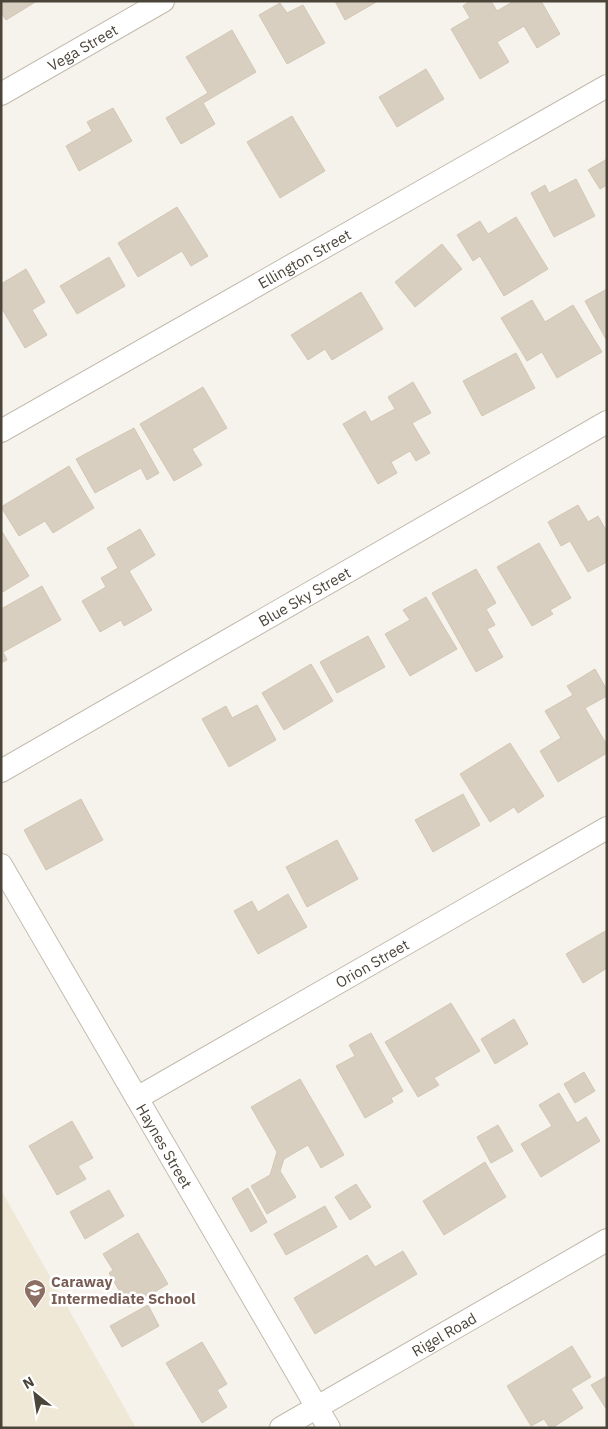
<svg xmlns="http://www.w3.org/2000/svg" width="608" height="1429" font-family="'IBM Plex Sans',sans-serif">
  <rect width="100%" height="100%" fill="#f6f3ec"/>
  <polygon fill="#efe8d6" points="1,1190 136,1428 1,1428"/>
  <g fill="#d8cfc1" stroke="#d3c7b4">
    <polygon points="1,1 37,1 6,20 1,13"/>
    <polygon points="335,1 378,1 345,20"/>
    <polygon points="470,1 491,1 497,11 514,1 541,1 560,34 537,48 524,26 497,42 509,62 480,79 451,29 470,18 463,6"/>
    <polygon points="280,3 287,13 303,5 325,43 287,64 259,15"/>
    <polygon points="232,30 256,72 203,103 215,124 181,144 166,118 208,93 186,57"/>
    <polygon points="426,69 444,99 397,127 379,97"/>
    <polygon points="113,108 132,141 79,171 66,146 92,131 87,122"/>
    <polygon points="292,116 325,171 280,198 247,142"/>
    <polygon points="607,159 607,185 600,189 588,170"/>
    <polygon points="576,179 595,216 554,237 531,193 545,185 549,193"/>
    <polygon points="177,207 208,256 191,266 182,251 138,277 118,243"/>
    <polygon points="516,217 548,269 504,296 480,256 473,261 457,235 480,221 488,234"/>
    <polygon points="442,244 462,269 415,307 395,282"/>
    <polygon points="109,257 125,286 77,314 60,286"/>
    <polygon points="26,269 45,302 32,310 47,335 25,348 1,307 1,284"/>
    <polygon points="607,289 607,341 585,301"/>
    <polygon points="361,292 383,329 332,360 325,349 308,360 291,335"/>
    <polygon points="532,300 545,322 573,305 602,352 557,378 542,352 527,361 501,318"/>
    <polygon points="516,353 535,388 482,416 463,381"/>
    <polygon points="413,382 431,413 412,423 430,453 416,461 410,451 391,462 397,473 378,484 343,424 365,411 371,422 395,409 388,397"/>
    <polygon points="203,387 227,428 192,449 202,465 174,481 140,424"/>
    <polygon points="134,428 159,473 147,480 141,468 95,493 76,459"/>
    <polygon points="69,466 94,508 53,533 45,521 19,536 1,507"/>
    <polygon points="578,505 588,522 598,516 607,532 607,562 588,572 570,541 561,546 548,522"/>
    <polygon points="140,529 155,555 129,571 152,610 124,626 121,620 100,632 82,601 106,587 101,578 118,568 107,548"/>
    <polygon points="1,530 29,576 1,593"/>
    <polygon points="539,543 571,598 550,610 553,614 532,626 497,567"/>
    <polygon points="476,569 496,603 486,609 495,625 487,629 503,657 476,672 432,593"/>
    <polygon points="42,586 61,620 3,652 7,660 1,663 1,609"/>
    <polygon points="426,597 457,649 410,676 385,634 410,620 403,610"/>
    <polygon points="368,636 385,667 337,693 320,662"/>
    <polygon points="311,664 333,701 284,730 262,693"/>
    <polygon points="595,669 607,690 607,696 585,708 607,745 607,753 558,782 540,751 561,738 545,711 573,695 567,686"/>
    <polygon points="257,705 276,740 229,767 202,719 226,706 232,718"/>
    <polygon points="510,743 544,796 518,813 514,807 490,822 460,774"/>
    <polygon points="463,794 480,825 433,852 415,820"/>
    <polygon points="81,799 103,840 46,870 24,830"/>
    <polygon points="337,840 358,879 307,907 286,867"/>
    <polygon points="288,894 307,927 258,954 234,911 252,901 258,912"/>
    <polygon points="607,930 607,968 583,983 566,954"/>
    <polygon points="451,1003 480,1051 434,1078 439,1085 418,1097 385,1042"/>
    <polygon points="514,1019 528,1044 495,1064 481,1039"/>
    <polygon points="371,1033 403,1091 391,1098 393,1102 365,1118 336,1066 355,1056 349,1045"/>
    <polygon points="584,1072 595,1091 575,1103 564,1084"/>
    <polygon points="300,1079 344,1155 321,1168 308,1145 284,1159 280,1171 296,1197 267,1214 251,1186 270,1175 277,1152 251,1107"/>
    <polygon points="559,1093 577,1123 586,1117 600,1141 541,1177 521,1144 552,1126 539,1105"/>
    <polygon points="72,1121 93,1158 78,1166 86,1179 57,1195 29,1146"/>
    <polygon points="498,1125 513,1151 491,1163 477,1137"/>
    <polygon points="485,1162 506,1197 444,1235 423,1201"/>
    <polygon points="356,1184 371,1207 350,1220 335,1197"/>
    <polygon points="248,1188 267,1222 251,1232 232,1198"/>
    <polygon points="109,1190 124,1216 85,1239 70,1212"/>
    <polygon points="325,1206 337,1227 286,1255 274,1234"/>
    <polygon points="138,1233 168,1284 129,1307 109,1273 113,1270 103,1254"/>
    <polygon points="403,1251 417,1274 315,1334 294,1298 367,1255 375,1267"/>
    <polygon points="148,1305 159,1326 122,1347 110,1326"/>
    <polygon points="202,1342 227,1384 217,1390 227,1407 202,1423 166,1363"/>
    <polygon points="572,1346 591,1377 571,1389 583,1408 552,1428 550,1428 544,1419 531,1426 507,1386"/>
    <polygon points="607,1376 607,1410 591,1385"/>
  </g>
  <g fill="none" stroke-linecap="round" stroke-linejoin="round">
    <g stroke="#c2bbae" stroke-width="24">
      <g id="minor">
        <path id="s1" d="M1,94l162,-93"/>
        <path id="s2" d="M1,431l606,-345"/>
        <path id="s3" d="M1,771l606,-349"/>
        <path id="s4" d="M1,865l328,563"/>
        <path id="s5" d="M137,1098l470,-270"/>
        <path id="s6" d="M281,1428l326,-188"/>
      </g>
    </g>
    <use href="#minor" stroke="#fff" stroke-width="22"/>
  </g>
  <defs>
    <g id="school-pin" transform="scale(1.125)"><path d="M0 17L-7.5 6A9.5 9.5 0 1 1 7.5 6Z" fill="#8d6e63" stroke="#fff"/><path d="M0-5L7-2L0 1L-7-2ZM-4 1L0 2.5L4 1V4Q0 6-4 4Z" fill="#fff"/></g>
  </defs>
  <g fill-rule="evenodd">
    <use href="#school-pin" x="35" y="1290"/>
  </g>
  <g text-anchor="middle" dominant-baseline="central" stroke-width="5" stroke-linejoin="round" paint-order="stroke">
    <g font-size="15" fill="#4b4439" stroke="#fff">
      <text stroke="none"><textPath href="#s1" startOffset="94">Vega Street</textPath></text>
      <text stroke="none"><textPath href="#s2" startOffset="349">Ellington Street</textPath></text>
      <text stroke="none"><textPath href="#s3" startOffset="350">Blue Sky Street</textPath></text>
      <text stroke="none"><textPath href="#s5" startOffset="271">Orion Street</textPath></text>
      <text stroke="none"><textPath href="#s4" startOffset="325">Haynes Street</textPath></text>
      <text stroke="none"><textPath href="#s6" startOffset="188">Rigel Road</textPath></text>
    </g>
    <g font-size="15" font-weight="bold" fill="#785e54" stroke="#fff" text-anchor="start">
      <text x="51" y="1281">Caraway<tspan x="51" dy="17">Intermediate School</tspan></text>
    </g>
  </g>
  <rect width="608" height="1429" fill="none" stroke="#4b4439" stroke-width="5"/>
  <g transform="translate(35 1394) rotate(330)" stroke="#ffffff" stroke-width="4" paint-order="stroke">
  <path d="M0-4L9 19L0 12L-9 19Z" fill="#4b4439"/>
  <text y="-8" font-size="14" font-weight="bold" text-anchor="middle" fill="#4b4439">N</text>
  </g>
</svg>
